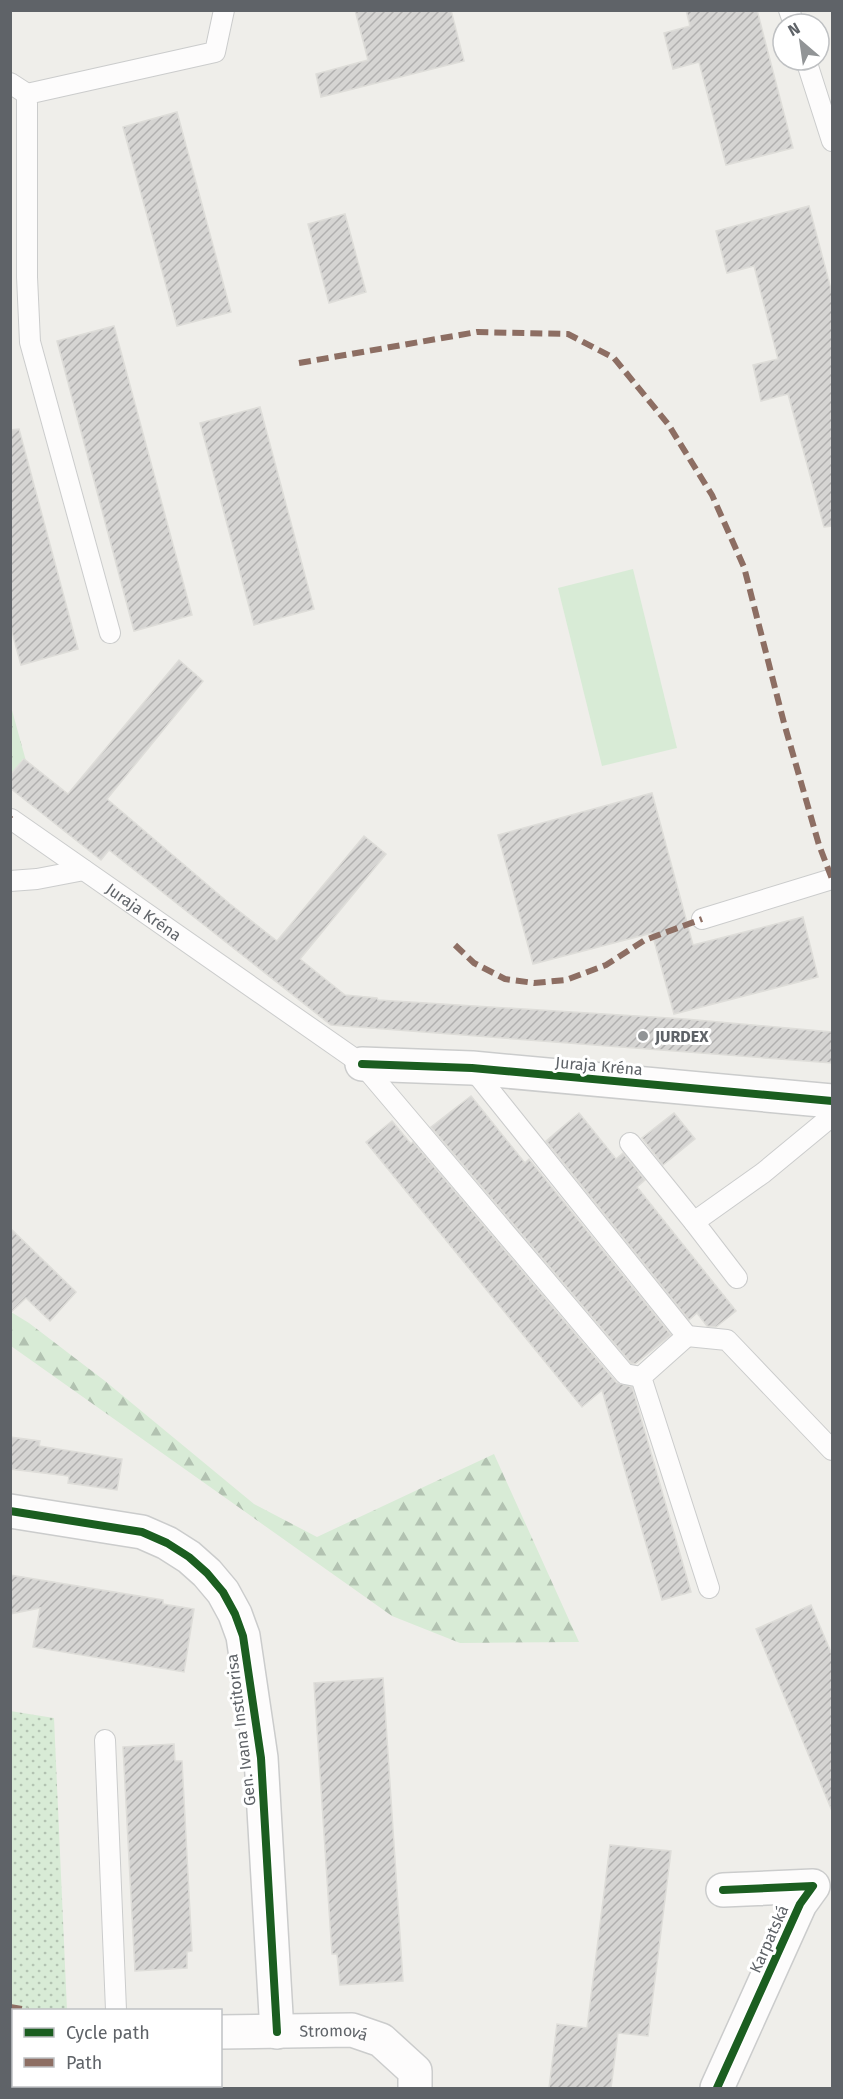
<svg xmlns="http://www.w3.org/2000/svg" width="843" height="2099" font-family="'Fira Sans',sans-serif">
  <defs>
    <pattern id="grass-tufts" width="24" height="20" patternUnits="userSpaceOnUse" patternTransform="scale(1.5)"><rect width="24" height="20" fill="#d8ebd6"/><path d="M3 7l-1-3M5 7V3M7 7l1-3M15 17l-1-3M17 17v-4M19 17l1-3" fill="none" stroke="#b2c2b1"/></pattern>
    <pattern id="forest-firs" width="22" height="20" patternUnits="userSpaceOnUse" patternTransform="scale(1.5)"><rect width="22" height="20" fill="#d8ebd6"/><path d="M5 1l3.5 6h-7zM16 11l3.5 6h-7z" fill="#b2c2b1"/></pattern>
    <pattern id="garden-dots" width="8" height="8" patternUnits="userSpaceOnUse" patternTransform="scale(1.5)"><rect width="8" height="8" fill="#d8ebd6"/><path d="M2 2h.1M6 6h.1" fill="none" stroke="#b2c2b1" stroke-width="1.8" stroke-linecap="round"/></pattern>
    <pattern id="building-hatch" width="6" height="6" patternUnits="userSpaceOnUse" patternTransform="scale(1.5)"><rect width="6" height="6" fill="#d6d5d3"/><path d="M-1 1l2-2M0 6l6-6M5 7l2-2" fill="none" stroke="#b1b0af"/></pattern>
  </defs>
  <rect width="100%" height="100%" fill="#efeeea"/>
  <polygon fill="url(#grass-tufts)" points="10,703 26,761 23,759 11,775"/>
  <polygon fill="url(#forest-firs)" points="11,1312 29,1323 105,1381 254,1504 317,1537 494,1454 579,1642 460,1643 392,1616 11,1346"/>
  <polygon fill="url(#garden-dots)" points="10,1711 54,1718 67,2010 14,2010 13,2022 11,2023"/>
  <polygon fill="#d8ebd6" points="633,569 677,748 602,766 558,588"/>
  <g fill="url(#building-hatch)" stroke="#deddd9" stroke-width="1.5">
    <polygon points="355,10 451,10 464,61 321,97 316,74 368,60"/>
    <polygon points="686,10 757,10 793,148 726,165 699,62 673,69 664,33 690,26"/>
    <polygon points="177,112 231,312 177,326 123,127"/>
    <polygon points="809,206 832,293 832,526 824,527 788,394 761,401 753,365 778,359 754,266 727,273 716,231"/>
    <polygon points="345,214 366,292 329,303 308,224"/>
    <polygon points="114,326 192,615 134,631 57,341"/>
    <polygon points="260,407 314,609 254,625 200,423"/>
    <polygon points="19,429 78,649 21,665 10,625 10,430"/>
    <polygon points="179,660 203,681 107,799 230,904 277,941 364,836 386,854 300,959 345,995 377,998 378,1000 685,1019 832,1032 832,1063 331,1025 109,850 101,860 10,788 10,775 24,759 68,794"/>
    <polygon points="652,793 693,945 803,917 818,977 674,1014 652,933 533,964 498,835"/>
    <polygon points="471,1096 525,1163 529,1159 671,1335 635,1364 631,1363 431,1127"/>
    <polygon points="579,1113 616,1159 623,1153 645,1180 637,1187 736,1311 716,1327 707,1326 697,1313 689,1320 546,1141"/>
    <polygon points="674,1113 695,1139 663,1165 642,1138"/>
    <polygon points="392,1121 411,1144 413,1142 616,1382 632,1387 691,1592 662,1600 602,1390 582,1407 366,1142"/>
    <polygon points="10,1228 76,1292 50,1321 26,1298 10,1313"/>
    <polygon points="10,1437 40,1441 39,1446 122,1459 117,1490 68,1483 69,1476 10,1469"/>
    <polygon points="10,1575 163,1600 163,1604 194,1609 184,1672 33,1647 40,1608 10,1614"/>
    <polygon points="811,1605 832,1655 832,1811 756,1629"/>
    <polygon points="383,1678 403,1981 340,1985 337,1954 332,1954 314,1683"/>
    <polygon points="174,1744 175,1761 182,1761 192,1951 187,1952 187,1968 135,1971 123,1747"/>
    <polygon points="610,1845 671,1851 648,2036 618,2033 611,2088 549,2088 557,2024 587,2028"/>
  </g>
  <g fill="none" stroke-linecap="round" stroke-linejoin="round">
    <g stroke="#cbcccc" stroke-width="22">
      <g id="service">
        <polyline points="789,10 794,24"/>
        <polyline points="806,60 832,141"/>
        <polyline points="10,83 27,94"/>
        <polyline points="110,633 30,342 27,277 27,94 215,52 224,10"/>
        <path id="s1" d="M11,819l351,245 263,310 16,3"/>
        <polyline points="10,881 37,879 84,870"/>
        <polyline points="702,919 832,879"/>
        <polyline points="472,1068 687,1336 641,1377 709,1588"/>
        <polyline points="630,1143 694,1222 763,1173 832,1116"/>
        <polyline points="694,1222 737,1278"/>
        <polyline points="687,1336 727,1340 832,1450"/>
        <polyline points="105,1740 116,2010"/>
        <polyline points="10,2038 14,2037"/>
      </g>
    </g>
    <g stroke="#cbcccc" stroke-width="36">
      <g id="minor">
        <polyline points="362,1064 472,1068 832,1101"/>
        <polyline points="10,1511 142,1532 167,1543 189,1557 207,1573 223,1592 235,1614 243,1636 261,1758 277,2032"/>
        <path id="s2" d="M220,2032l132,-2 29,10 34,31v17"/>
        <polyline points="160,2086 160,2088"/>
        <polyline points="717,2088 800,1904 813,1886 723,1890"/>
      </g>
    </g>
    <use href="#service" stroke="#fdfcfc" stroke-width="20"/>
    <use href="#minor" stroke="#fdfcfc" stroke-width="33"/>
    <g stroke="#8d6e63" stroke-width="6" stroke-dasharray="12 6" stroke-linecap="butt">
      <polyline points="299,363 477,332 568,334 614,358 668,424 712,495 744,567 784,723 819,845 832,879"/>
      <polyline points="10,818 11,819"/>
      <polyline points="455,945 474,963 505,979 534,983 566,980 606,965 645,940 702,919"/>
      <polyline points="10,2007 28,2010"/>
    </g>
    <g stroke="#fff" stroke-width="11">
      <g id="cycleway">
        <polyline points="362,1064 472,1068 832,1101"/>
        <polyline points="10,1511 142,1532 167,1543 189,1557 207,1573 223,1592 235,1614 243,1636 261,1758 277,2032"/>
        <polyline points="717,2088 800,1904 813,1886 723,1890"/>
      </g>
    </g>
    <use href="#cycleway" stroke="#1b5e20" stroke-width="8"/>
  </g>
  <circle fill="#919496" stroke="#fff" stroke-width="2" cx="643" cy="1036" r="6"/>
  <g text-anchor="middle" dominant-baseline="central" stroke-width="6" stroke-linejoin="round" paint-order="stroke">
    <g font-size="16" fill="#5f6368" stroke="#fff">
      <text stroke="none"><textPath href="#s1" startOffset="162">Juraja Kréna</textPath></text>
      <text transform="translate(599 1066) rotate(5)">Juraja Kréna</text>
      <text transform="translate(241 1730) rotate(-97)">Gen. Ivana Institorisa</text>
      <text transform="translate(769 1939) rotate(-66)">Karpatská</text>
      <text stroke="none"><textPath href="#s2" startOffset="114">Stromová</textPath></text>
    </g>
    <g font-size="16" font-weight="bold" fill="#5f6368" stroke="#fff" text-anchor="start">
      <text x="655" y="1036">JURDEX</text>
    </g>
  </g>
  <rect width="843" height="2099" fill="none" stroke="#5f6368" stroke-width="24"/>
  <rect x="12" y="2009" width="210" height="78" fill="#ffffff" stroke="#bfc1c3" stroke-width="1.5"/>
  <rect x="24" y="2028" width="30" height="9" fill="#1b5e20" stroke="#bfc1c3" stroke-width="1.5"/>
  <text x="66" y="2039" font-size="18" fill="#5f6368">Cycle path</text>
  <rect x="24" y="2058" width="30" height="9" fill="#8d6e63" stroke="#bfc1c3" stroke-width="1.5"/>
  <text x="66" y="2069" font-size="18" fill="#5f6368">Path</text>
  <g transform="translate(801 42) rotate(331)"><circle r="28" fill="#ffffff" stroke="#bfc1c3" stroke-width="1.5"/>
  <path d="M0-4.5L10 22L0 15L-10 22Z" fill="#919496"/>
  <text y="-9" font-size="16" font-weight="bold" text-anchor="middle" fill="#5f6368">N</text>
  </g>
</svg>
